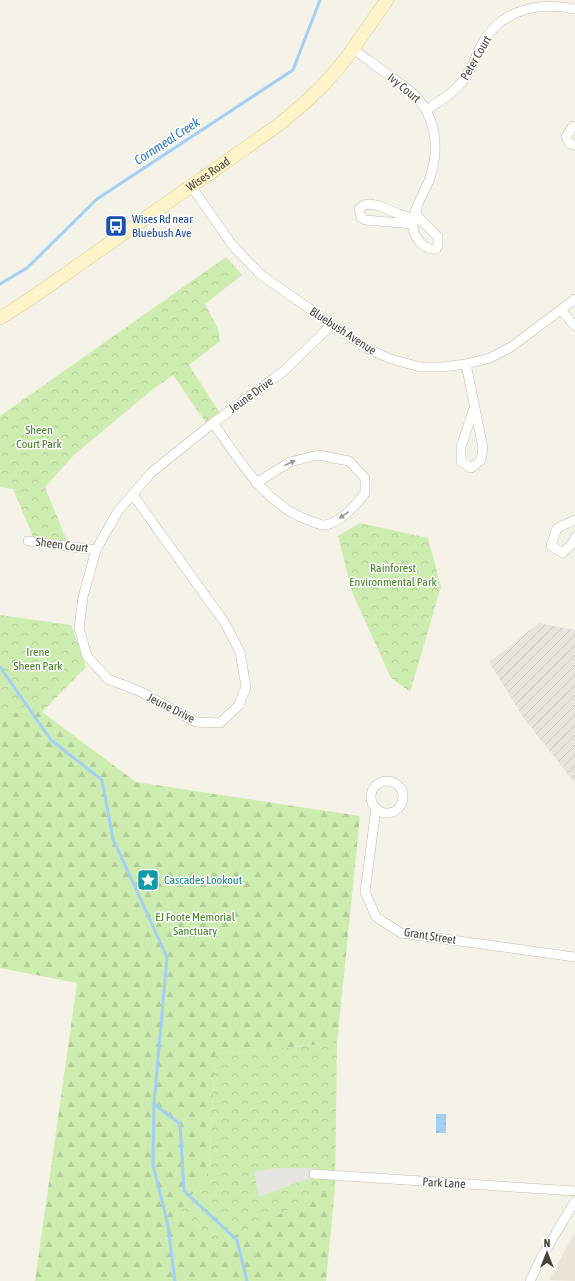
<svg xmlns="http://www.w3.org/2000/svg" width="575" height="1281" font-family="'Asap Condensed',sans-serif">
  <defs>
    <pattern id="industrial-furrows" width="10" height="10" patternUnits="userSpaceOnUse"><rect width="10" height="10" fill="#e8e3dd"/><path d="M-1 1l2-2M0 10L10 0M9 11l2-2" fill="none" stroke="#c8c4be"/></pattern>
    <pattern id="forest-firs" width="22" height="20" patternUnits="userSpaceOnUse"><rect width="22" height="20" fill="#cdecaf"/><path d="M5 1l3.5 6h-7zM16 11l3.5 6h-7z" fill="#b2cc97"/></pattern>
    <pattern id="park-crowns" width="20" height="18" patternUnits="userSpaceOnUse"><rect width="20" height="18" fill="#cdecaf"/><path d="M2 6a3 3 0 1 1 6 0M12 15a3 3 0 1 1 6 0" fill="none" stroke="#b2cc97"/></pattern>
    <pattern id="water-ripples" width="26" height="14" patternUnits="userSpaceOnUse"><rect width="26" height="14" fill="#a1cff6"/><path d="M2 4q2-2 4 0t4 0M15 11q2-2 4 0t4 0" fill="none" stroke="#85aac8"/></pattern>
  </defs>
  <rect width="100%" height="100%" fill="#f5f2e8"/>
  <polygon fill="#eae4d6" points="575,1232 575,1281 549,1280"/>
  <polygon fill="url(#industrial-furrows)" points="539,623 575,630 575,783 523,717 489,662"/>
  <polygon fill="url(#forest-firs)" points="42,712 136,782 360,816 337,1043 215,1054 209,1171 181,1210 217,1244 335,1187 326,1281 35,1281 77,983 0,968 0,713"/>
  <g fill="url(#park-crowns)">
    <polygon points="226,257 242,275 205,304 218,329 220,341 189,365 219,412 206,423 173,375 147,394 74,455 45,487 67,541 34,539 13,489 0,487 0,416"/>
    <polygon points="360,523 428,538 441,587 410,692 391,678 352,592 338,536"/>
    <polygon points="0,615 71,625 86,667 42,712 0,713"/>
    <polygon points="337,1043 335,1187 217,1244 181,1210 209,1171 215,1054"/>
  </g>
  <polygon fill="#e6e4e0" points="277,1168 313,1168 314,1178 295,1183 259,1197 254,1172"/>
  <rect fill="url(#water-ripples)" x="436" y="1114" width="10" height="19"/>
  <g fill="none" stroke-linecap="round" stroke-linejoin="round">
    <g stroke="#a1cff6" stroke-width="3">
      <polyline points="0,284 27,268 97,199 293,70 320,0"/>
      <polyline points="0,667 51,740 102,780 113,839 167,957 154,1104 153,1165 168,1225 175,1281"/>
      <polyline points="154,1104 180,1124 184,1191 237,1240 247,1281"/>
    </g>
    <g stroke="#c2bbaa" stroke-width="10">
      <g id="street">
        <path d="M353,49c12,9 25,18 37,27 11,8 24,16 32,28 8,11 13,27 13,40 1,11 -1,20 -4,31 -6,20 -30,47 -11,67 4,5 9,8 16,7l2,-4v-8l-20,-20 -2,-7"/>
        <path d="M426,110c13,-8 26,-16 36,-28 11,-13 14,-29 23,-43 20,-31 57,-37 90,-30"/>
        <polyline points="575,126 573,126 566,137 570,144 575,145"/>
        <polyline points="191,186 233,246 261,275 366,348 391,359 420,367 443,367 466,364 490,358 511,347 575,299"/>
        <polyline points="413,224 365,220 361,217 359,209 364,205 370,204 380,206 399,214 418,220"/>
        <polyline points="561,310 575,326"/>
        <polyline points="466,364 483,448 481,460 471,468 461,461 461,447 475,405"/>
        <path d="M213,423c26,36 52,82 95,97 4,1 10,4 14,5 16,1 35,-21 43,-32v-15l-16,-17 -31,-6 -28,7 -34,21"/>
        <polyline points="133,495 225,623 240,652 246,687 239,705 220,723 196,722 139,691 108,679 87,656 79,628 83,597 96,550 118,511 152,472 213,423 284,371 332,324"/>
        <polyline points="575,520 557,528 551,546 563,553 574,541 575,537"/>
        <polyline points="28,541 96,550"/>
        <circle cx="387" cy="797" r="16"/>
        <polyline points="376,808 365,892 376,917 401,933 575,957"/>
        <polyline points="314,1174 575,1191"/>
        <polyline points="530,1281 541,1258 575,1201"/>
      </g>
    </g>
    <g stroke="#d8c995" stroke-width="14">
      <g id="secondary">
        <path id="s1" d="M0,318l30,-19 247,-173c12,-10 25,-20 37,-32 29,-27 50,-62 73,-94"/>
      </g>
    </g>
    <use href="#street" stroke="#fff" stroke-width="9"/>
    <use href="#secondary" stroke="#fff4c9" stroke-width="13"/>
  </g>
  <defs><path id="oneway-solid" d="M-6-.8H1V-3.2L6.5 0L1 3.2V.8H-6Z"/></defs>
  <g fill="#9b9890">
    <use href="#oneway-solid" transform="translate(290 463) rotate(-24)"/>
    <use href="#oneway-solid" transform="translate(344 515) rotate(145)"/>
  </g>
  <defs>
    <g id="bus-square" transform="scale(1.15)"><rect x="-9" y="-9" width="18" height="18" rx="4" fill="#1a4fb4" stroke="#fff"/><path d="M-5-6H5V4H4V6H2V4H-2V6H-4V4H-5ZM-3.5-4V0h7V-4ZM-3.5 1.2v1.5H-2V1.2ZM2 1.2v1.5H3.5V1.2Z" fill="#fff"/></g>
    <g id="sight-square" transform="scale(1.15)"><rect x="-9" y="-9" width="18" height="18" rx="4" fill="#0f9aa8" stroke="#fff"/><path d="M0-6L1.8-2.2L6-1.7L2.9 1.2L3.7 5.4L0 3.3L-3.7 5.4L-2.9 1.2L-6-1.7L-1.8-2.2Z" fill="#fff"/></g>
  </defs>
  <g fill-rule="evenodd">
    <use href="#bus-square" x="116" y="226"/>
    <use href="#sight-square" x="148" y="880"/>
  </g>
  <g text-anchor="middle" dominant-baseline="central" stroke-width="3" stroke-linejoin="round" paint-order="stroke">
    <g font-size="12" fill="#494336" stroke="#fff">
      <text transform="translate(476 58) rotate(-60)">Peter Court</text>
      <text transform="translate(404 88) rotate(40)">Ivy Court</text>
      <text stroke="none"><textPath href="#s1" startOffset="253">Wises Road</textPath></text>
      <text transform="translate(343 331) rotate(33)">Bluebush Avenue</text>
      <text transform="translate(251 395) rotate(-36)">Jeune Drive</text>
      <text transform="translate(62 545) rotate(7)">Sheen Court</text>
      <text transform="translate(171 708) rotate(27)">Jeune Drive</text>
      <text transform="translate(430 936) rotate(9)">Grant Street</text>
      <text transform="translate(444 1183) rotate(3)">Park Lane</text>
    </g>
    <g font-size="12" fill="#164399" stroke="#fff" text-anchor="start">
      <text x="132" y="219">Wises Rd near<tspan x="132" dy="14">Bluebush Ave</tspan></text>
    </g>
    <g font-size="12" fill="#438024" stroke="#fff">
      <text x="39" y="430">Sheen<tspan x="39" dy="14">Court Park</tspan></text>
      <text x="393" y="568">Rainforest<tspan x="393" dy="14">Environmental Park</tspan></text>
      <text x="38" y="652">Irene<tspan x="38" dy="14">Sheen Park</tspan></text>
      <text x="195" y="917">EJ Foote Memorial<tspan x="195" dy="14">Sanctuary</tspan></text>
    </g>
    <g font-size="12" fill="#0d838f" stroke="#fff" text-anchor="start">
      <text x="164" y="880">Cascades Lookout</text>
    </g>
    <g font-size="13" font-style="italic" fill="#2777be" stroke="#fff">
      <text transform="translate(167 141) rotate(-33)">Cornmeal Creek</text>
    </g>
  </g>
  <g transform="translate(547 1253)" stroke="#ffffff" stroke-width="3" paint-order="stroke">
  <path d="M0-3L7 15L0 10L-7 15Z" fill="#494336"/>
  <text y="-6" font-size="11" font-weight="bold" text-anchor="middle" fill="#494336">N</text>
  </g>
</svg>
